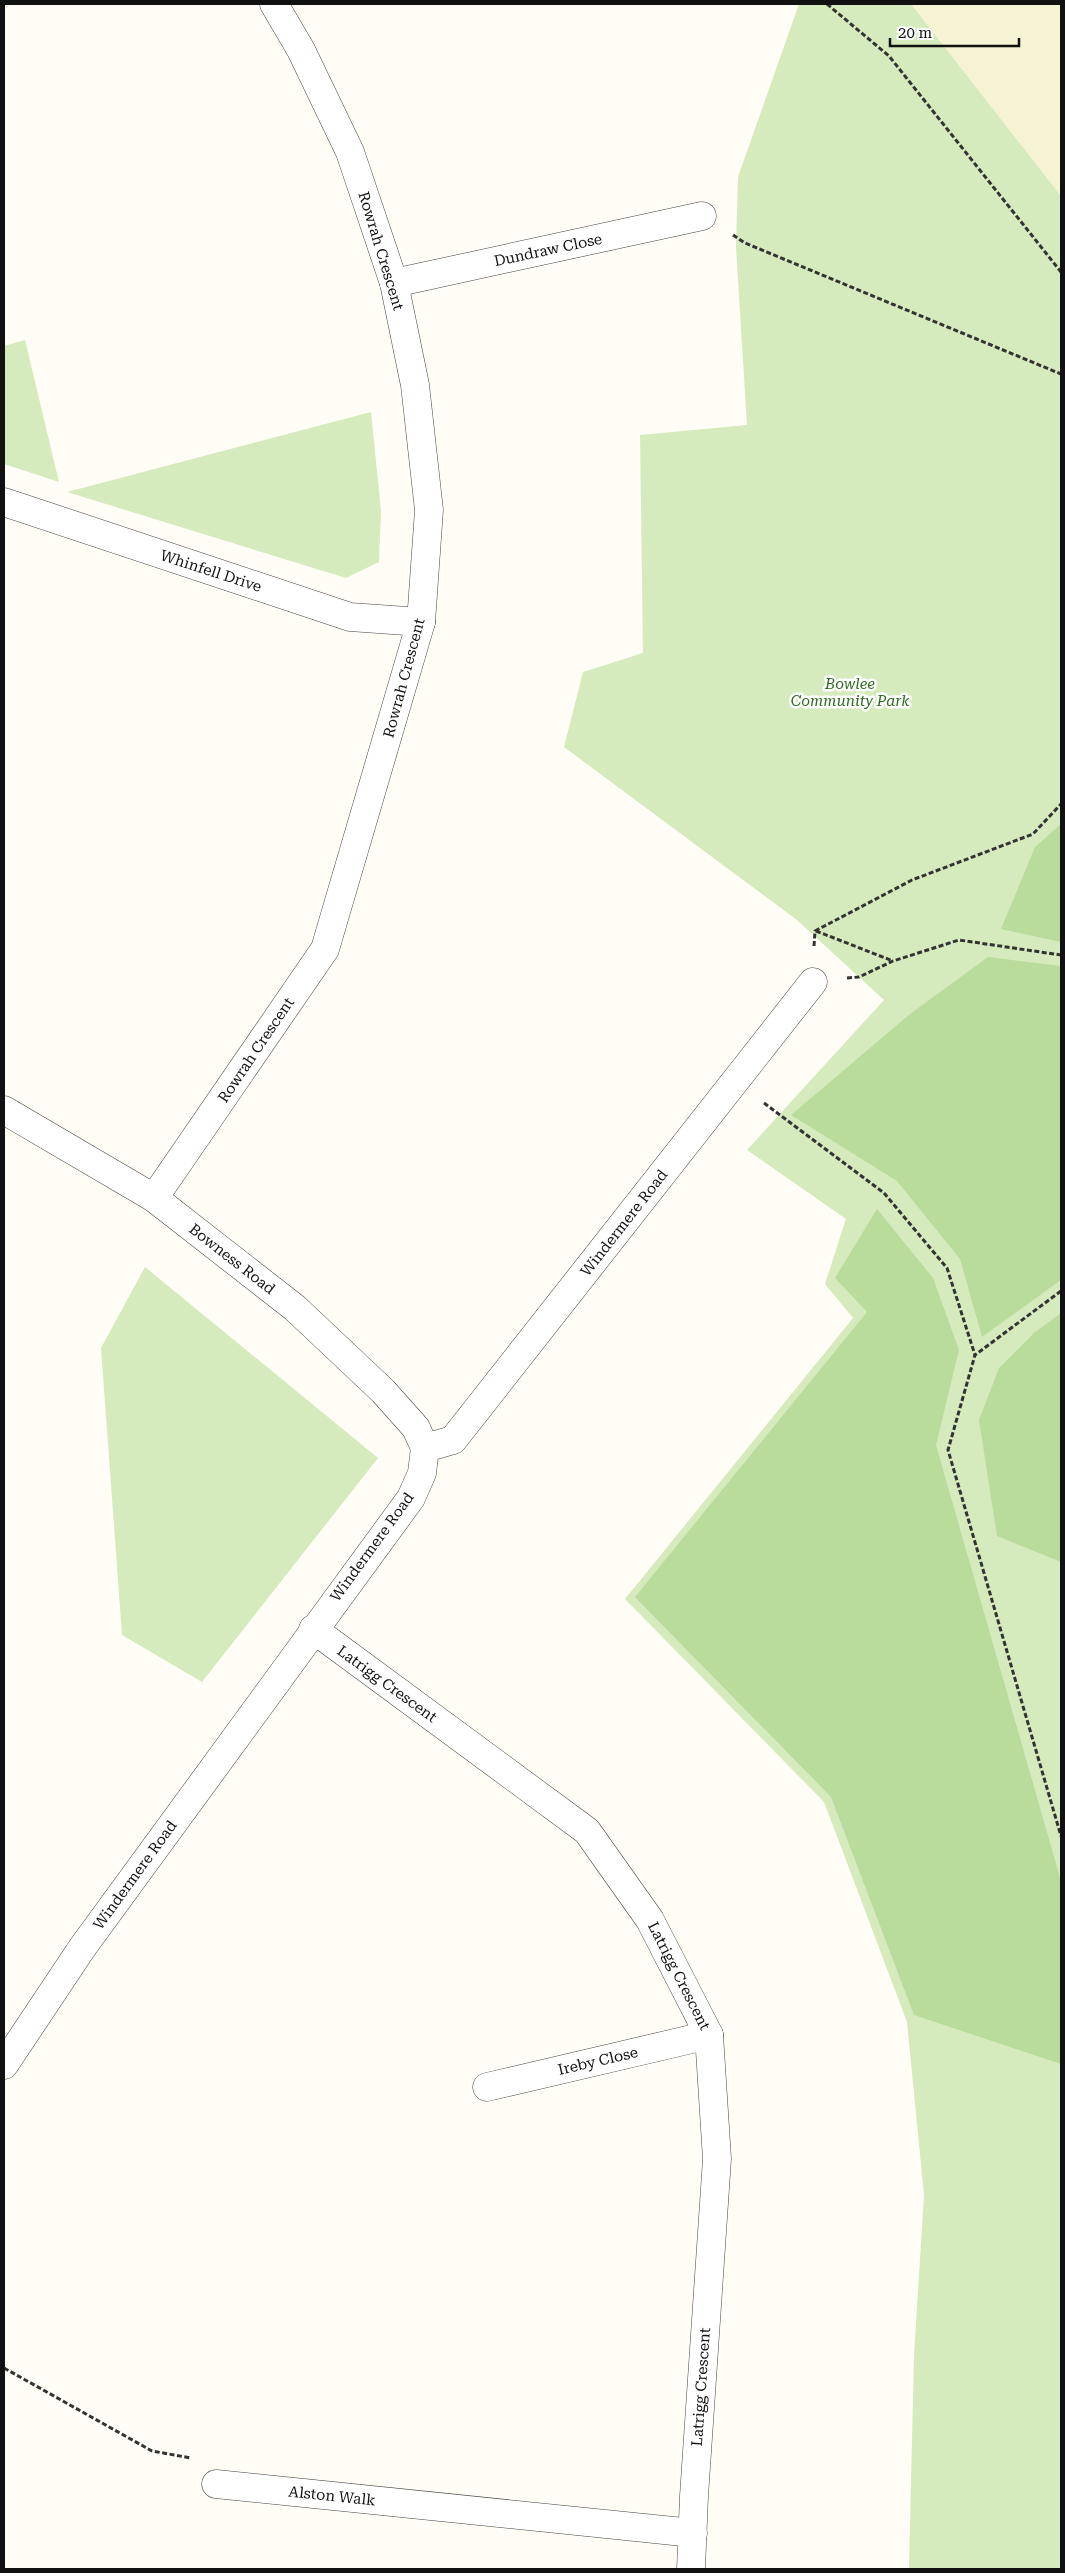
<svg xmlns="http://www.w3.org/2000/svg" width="1065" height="2573" font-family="'Roboto Serif',serif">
  <rect width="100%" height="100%" fill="#fffdf5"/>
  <polygon fill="#f6f3d4" points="911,4 1061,4 1061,196"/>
  <g fill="#d5ebbd">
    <polygon points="799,4 911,4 1061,196 1061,2569 909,2569 914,2355 924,2195 907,2022 824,1802 625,1599 853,1318 825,1284 846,1219 747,1150 884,1000 797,920 564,747 583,672 643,653 640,435 747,425 736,247 738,177"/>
    <polygon points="25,340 59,482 4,464 4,346"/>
    <polygon points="371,412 381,511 379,562 346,578 67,492"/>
    <polygon points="145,1267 378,1458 202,1682 122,1635 101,1348"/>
  </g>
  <g fill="#b9dc9c">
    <polygon points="1061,824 1061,942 1001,929 1035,847"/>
    <polygon points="988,957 1061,966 1061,1280 982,1337 960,1259 897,1181 791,1115 910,1014"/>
    <polygon points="877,1209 933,1278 959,1350 936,1445 1061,1881 1061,2064 914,2015 831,1797 635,1597 867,1312 835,1278"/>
    <polygon points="1061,1313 1061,1562 997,1536 979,1420 999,1368 1034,1333"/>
  </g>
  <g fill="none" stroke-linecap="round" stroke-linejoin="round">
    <g stroke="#444" stroke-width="29">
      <g id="minor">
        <polyline points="394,283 702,216"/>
        <polyline points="4,502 350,617 421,622"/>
        <polyline points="4,1110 154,1198 295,1308 383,1391 416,1428 425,1448"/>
        <polyline points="154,1198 325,949 421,622 429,510 415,385 394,283 350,152 301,50 274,4"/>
        <polyline points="425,1448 453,1440 813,982"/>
        <polyline points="313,1629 587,1831 650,1920 709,2035 717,2159 694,2496 691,2569"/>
        <polyline points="4,2065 82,1948 411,1498 422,1473 425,1448"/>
        <polyline points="487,2087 709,2035"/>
        <polyline points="216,2484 693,2533"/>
      </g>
    </g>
    <g stroke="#333" stroke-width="3" stroke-dasharray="5 2.5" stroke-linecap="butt">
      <polyline points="827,4 889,56 1061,272"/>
      <polyline points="733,235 745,243 1061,374"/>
      <polyline points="816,931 893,961"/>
      <polyline points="814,946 815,931 912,880 1033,834 1061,804"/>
      <polyline points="847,978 859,977 893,961 959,940 1061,955"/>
      <polyline points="764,1103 884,1193 947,1268 975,1355"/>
      <polyline points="1061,1291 975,1355 948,1450 1061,1836"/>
      <polyline points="4,2368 152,2451 191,2458"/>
    </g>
    <use href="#minor" stroke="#fff" stroke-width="28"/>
  </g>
  <g text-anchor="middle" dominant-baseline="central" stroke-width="5" stroke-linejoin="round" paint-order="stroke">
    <g font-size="15" fill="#111" stroke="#fff">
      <text transform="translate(548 250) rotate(-12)">Dundraw Close</text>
      <text transform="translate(381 251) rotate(73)">Rowrah Crescent</text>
      <text transform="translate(211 571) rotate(18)">Whinfell Drive</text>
      <text transform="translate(404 678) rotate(-75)">Rowrah Crescent</text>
      <text transform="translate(256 1050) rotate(-56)">Rowrah Crescent</text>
      <text transform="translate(624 1223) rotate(-52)">Windermere Road</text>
      <text transform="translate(232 1259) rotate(38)">Bowness Road</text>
      <text transform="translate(372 1547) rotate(-54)">Windermere Road</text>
      <text transform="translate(387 1684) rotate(36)">Latrigg Crescent</text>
      <text transform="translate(135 1875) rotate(-54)">Windermere Road</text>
      <text transform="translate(679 1976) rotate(63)">Latrigg Crescent</text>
      <text transform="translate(598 2061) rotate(-13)">Ireby Close</text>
      <text transform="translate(701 2387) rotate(-86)">Latrigg Crescent</text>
      <text transform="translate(332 2496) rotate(6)">Alston Walk</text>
    </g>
    <g font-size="15" font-style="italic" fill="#2f6b1f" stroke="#fff">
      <text x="850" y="684">Bowlee<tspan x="850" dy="17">Community Park</tspan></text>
    </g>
  </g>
  <rect width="1065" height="2573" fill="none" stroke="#111111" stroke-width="10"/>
  <path d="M890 38v8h129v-8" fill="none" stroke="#111111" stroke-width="2.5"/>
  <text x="898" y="38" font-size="15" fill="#111111" stroke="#ffffff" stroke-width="4" paint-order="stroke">20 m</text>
</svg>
